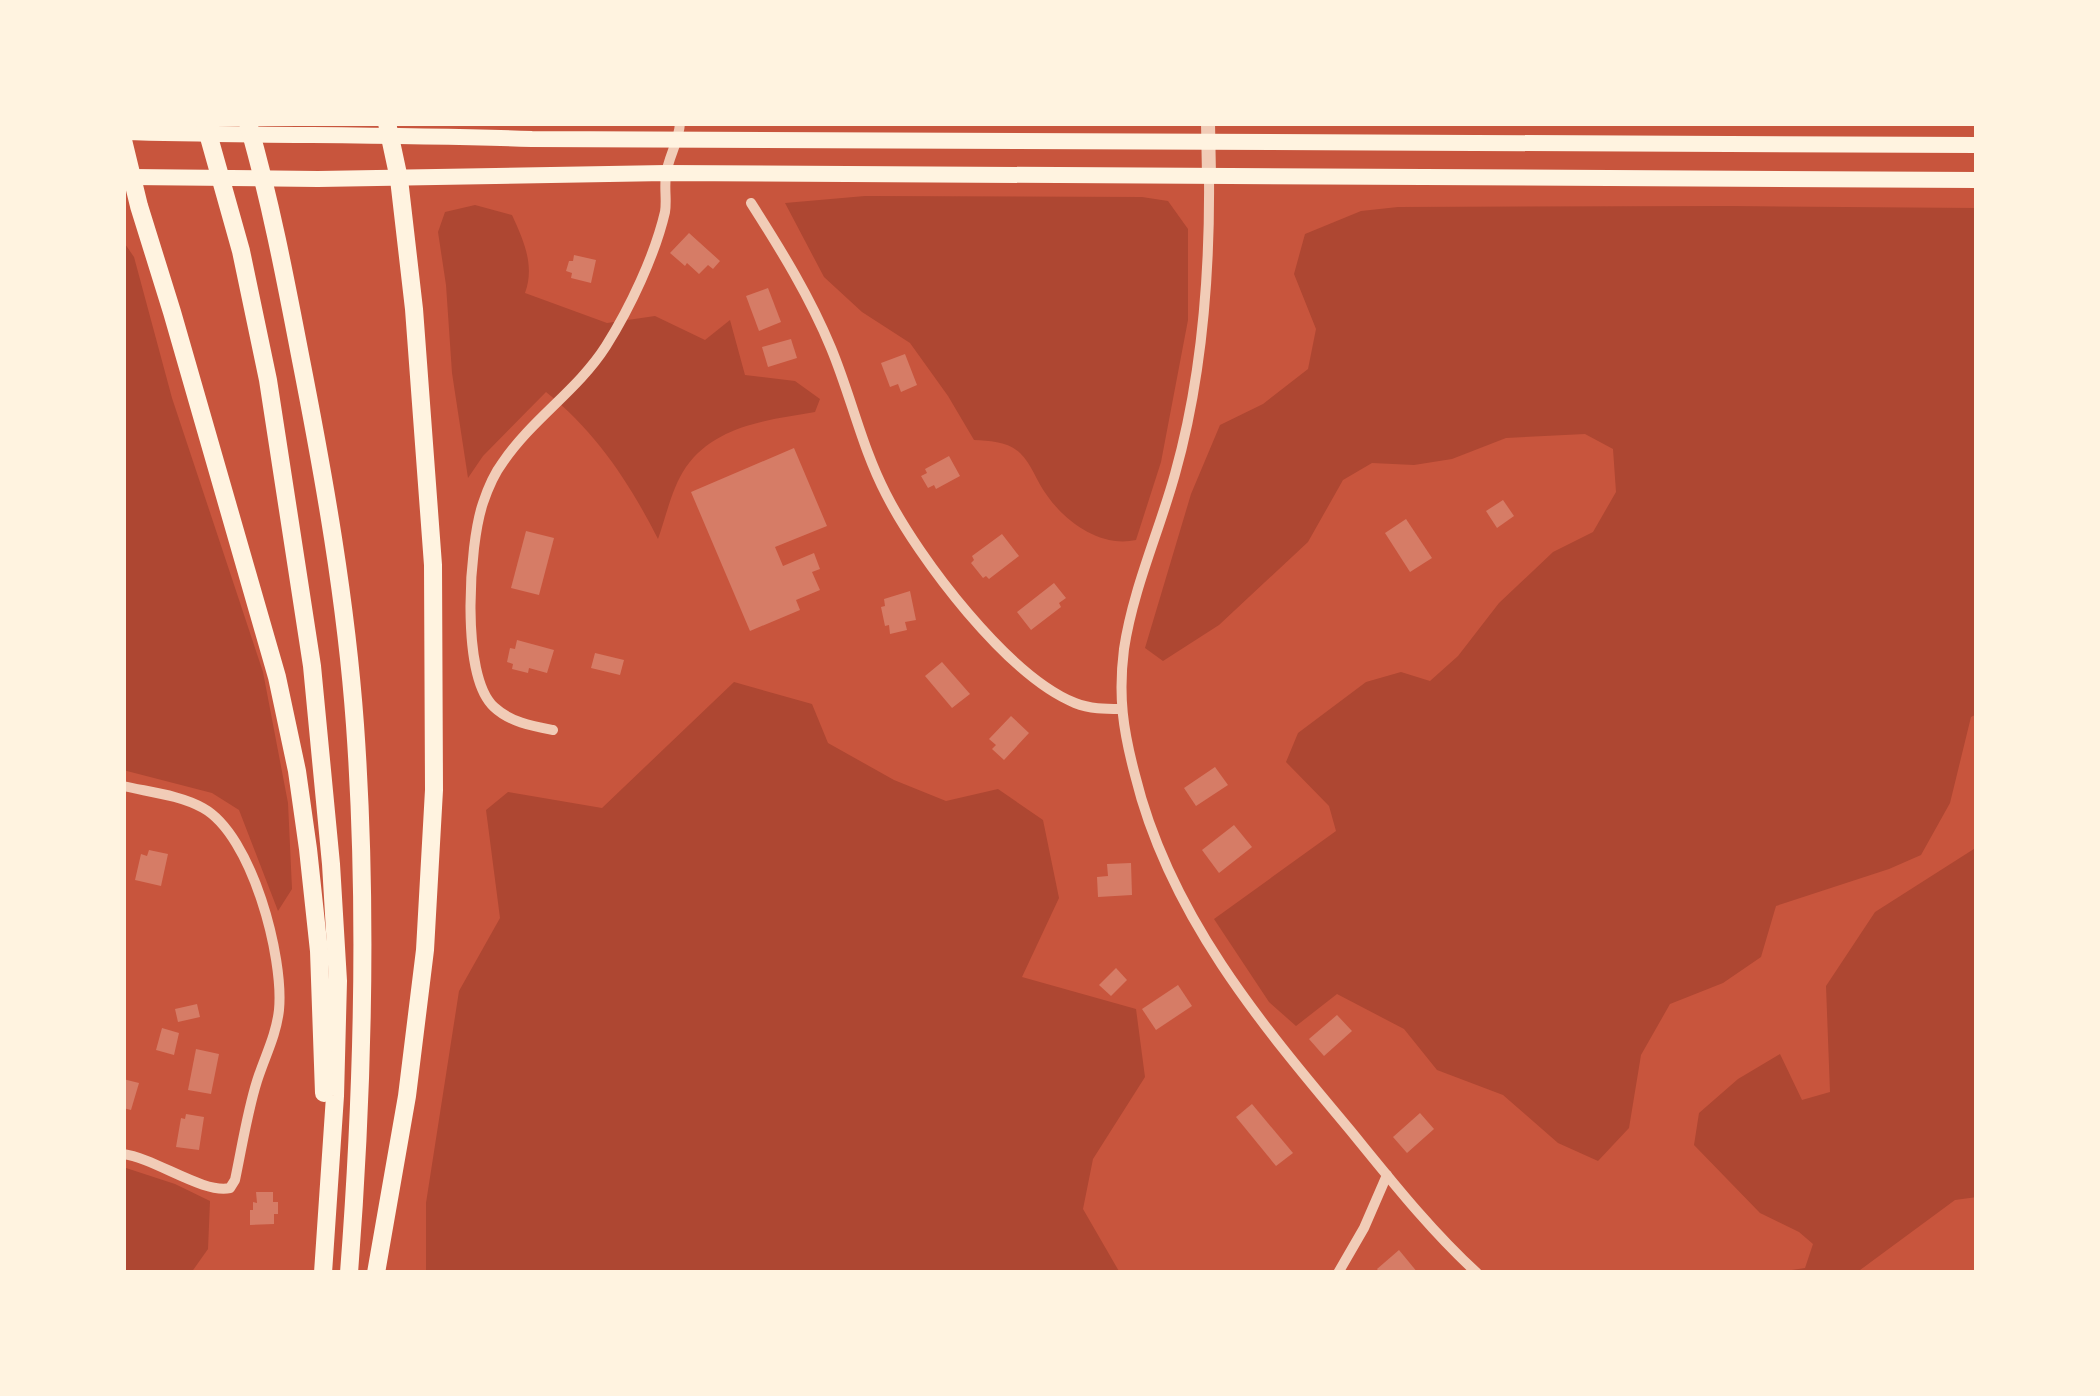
<svg xmlns="http://www.w3.org/2000/svg" width="2100" height="1396" font-family="Raleway,sans-serif">
  <rect width="100%" height="100%" fill="#c8553d"/>
  <g fill="#ae4732">
    <path d="M865,196l277,1 26,4 20,28v91l-27,142 -25,78c-35,8 -71,-18 -90,-46 -9,-12 -15,-31 -26,-41 -13,-12 -30,-12 -46,-13l-26,-44 -38,-53 -48,-31 -38,-35 -39,-74z"/>
    <path d="M475,205l37,10c12,26 23,51 13,78l82,30 48,-7 50,24 25,-20 15,55 50,6 25,18 -5,13c-47,8 -99,13 -129,55 -14,20 -20,50 -28,72 -29,-57 -62,-107 -112,-147l-63,64 -15,22 -16,-105 -6,-88 -8,-53 7,-20z"/>
    <polygon points="1731,206 1977,208 1977,714 1971,717 1950,803 1921,855 1889,869 1776,906 1761,957 1723,983 1670,1004 1641,1055 1629,1128 1598,1161 1558,1143 1503,1095 1437,1070 1404,1029 1337,994 1296,1026 1269,1002 1214,919 1336,831 1329,806 1286,762 1298,733 1366,682 1401,672 1430,681 1458,656 1499,603 1553,552 1593,532 1616,492 1613,449 1585,434 1506,438 1452,459 1414,465 1372,463 1343,480 1308,542 1219,625 1163,661 1145,648 1191,494 1220,425 1263,404 1308,369 1316,329 1294,274 1305,234 1361,211 1398,207"/>
    <polygon points="123,241 134,257 172,398 263,672 288,803 292,889 278,911 239,810 212,793 123,770"/>
    <polygon points="734,682 812,704 828,743 894,780 946,801 998,789 1043,820 1059,898 1022,977 1136,1009 1145,1077 1093,1159 1083,1209 1120,1273 426,1273 426,1203 459,991 500,918 486,810 508,792 602,808"/>
    <polygon points="1977,847 1977,1197 1955,1200 1856,1273 1772,1273 1805,1268 1813,1244 1799,1232 1760,1213 1694,1145 1699,1113 1738,1079 1780,1054 1802,1100 1830,1092 1826,986 1875,912"/>
    <polygon points="123,1167 175,1184 210,1201 208,1249 191,1273 123,1273"/>
  </g>
  <g fill="#d67c66">
    <polygon points="689,233 720,261 713,269 708,265 699,274 687,263 685,266 670,253"/>
    <polygon points="574,255 596,260 591,283 571,278 572,273 566,271 569,261 573,261"/>
    <polygon points="768,288 781,322 759,331 746,296"/>
    <polygon points="791,339 797,358 768,367 762,347"/>
    <polygon points="905,354 917,385 901,392 898,384 890,387 881,363"/>
    <polygon points="794,448 827,526 775,547 783,566 814,553 820,569 812,572 820,590 796,600 800,610 750,631 691,492"/>
    <polygon points="949,456 960,476 936,489 934,485 928,488 921,476 927,473 925,469"/>
    <polygon points="1503,500 1514,516 1497,528 1486,511"/>
    <polygon points="1406,519 1432,558 1410,572 1385,533"/>
    <polygon points="526,531 554,538 539,595 511,588"/>
    <polygon points="1002,534 1019,556 989,579 986,576 983,578 971,563 974,560 972,556"/>
    <polygon points="1054,583 1066,598 1059,603 1061,607 1031,630 1017,612"/>
    <polygon points="910,591 916,620 905,622 907,630 890,634 889,625 885,626 881,607 885,606 884,599"/>
    <polygon points="517,640 554,650 547,673 529,668 528,673 512,669 513,664 507,662 510,648 515,649"/>
    <polygon points="595,653 624,660 620,675 591,668"/>
    <polygon points="942,662 970,694 952,708 925,676"/>
    <polygon points="1011,716 1029,733 1004,760 992,749 996,745 989,739"/>
    <polygon points="1215,767 1228,785 1196,806 1184,788"/>
    <polygon points="1234,825 1252,847 1219,873 1202,850"/>
    <polygon points="149,850 168,854 161,886 135,880 141,854 147,856"/>
    <polygon points="1131,863 1132,895 1098,897 1097,877 1108,876 1107,864"/>
    <polygon points="1116,968 1127,980 1111,996 1099,985"/>
    <polygon points="1178,985 1192,1006 1156,1030 1142,1009"/>
    <polygon points="197,1004 200,1017 178,1022 175,1009"/>
    <polygon points="1337,1015 1352,1031 1324,1056 1309,1039"/>
    <polygon points="162,1028 179,1033 174,1055 156,1050"/>
    <polygon points="196,1049 219,1054 211,1094 188,1090"/>
    <polygon points="123,1079 139,1083 131,1110 123,1108"/>
    <polygon points="1252,1104 1293,1153 1276,1166 1236,1117"/>
    <polygon points="1420,1113 1434,1129 1407,1153 1393,1137"/>
    <polygon points="186,1114 204,1117 199,1150 176,1147 181,1118 185,1119"/>
    <polygon points="256,1192 273,1192 273,1202 278,1202 278,1214 274,1214 274,1224 250,1225 250,1210 253,1210 253,1202 257,1203"/>
    <polygon points="1399,1250 1418,1273 1380,1273 1377,1269"/>
  </g>
  <g fill="none" stroke-linecap="round" stroke-linejoin="round">
    <g stroke="#f1ccb7" stroke-width="10">
      <path d="M1209,176c1,99 -7,202 -34,298 -16,58 -42,115 -51,175 -6,47 -1,81 11,126 34,139 125,248 215,355 40,49 80,100 127,143"/>
      <path d="M751,203c30,47 59,94 80,145 20,48 31,100 55,146 33,65 122,182 189,209 15,6 30,6 46,6"/>
      <path d="M553,730c-21,-4 -43,-8 -59,-23 -34,-31 -25,-163 -11,-204 5,-15 11,-29 20,-41 29,-43 75,-72 103,-116 24,-38 49,-91 59,-134 2,-12 -1,-24 1,-37 2,-18 13,-33 14,-52"/>
      <path d="M123,786c26,6 57,9 80,22 49,27 81,149 76,202 -3,26 -14,46 -22,71 -10,32 -15,66 -22,99l-5,8c-27,6 -75,-30 -107,-34"/>
      <polyline points="1338,1273 1364,1228 1387,1175"/>
    </g>
    <polyline stroke="#f1ccb7" stroke-width="14" points="1208,123 1209,176"/>
    <g stroke="#fff3e0" stroke-width="16">
      <path d="M123,132c136,4 272,2 409,7l1445,6"/>
      <polyline points="131,177 318,179 666,173 1977,180"/>
    </g>
    <g stroke="#fff3e0" stroke-width="18">
      <polyline points="205,123 241,251 268,380 312,666 331,864 338,981 335,1096 323,1273"/>
      <path d="M248,123c22,76 37,154 52,232 24,122 46,245 55,370 13,182 8,366 -6,548"/>
      <polyline points="123,140 139,206 172,312 277,677 297,771 308,849 319,951 324,1093"/>
      <polyline points="376,1273 407,1096 425,950 434,790 433,565 414,309 399,179 387,123"/>
    </g>
  </g>
  <rect width="2100" height="1396" fill="none" stroke="#fff3e0" stroke-width="252"/>
</svg>
